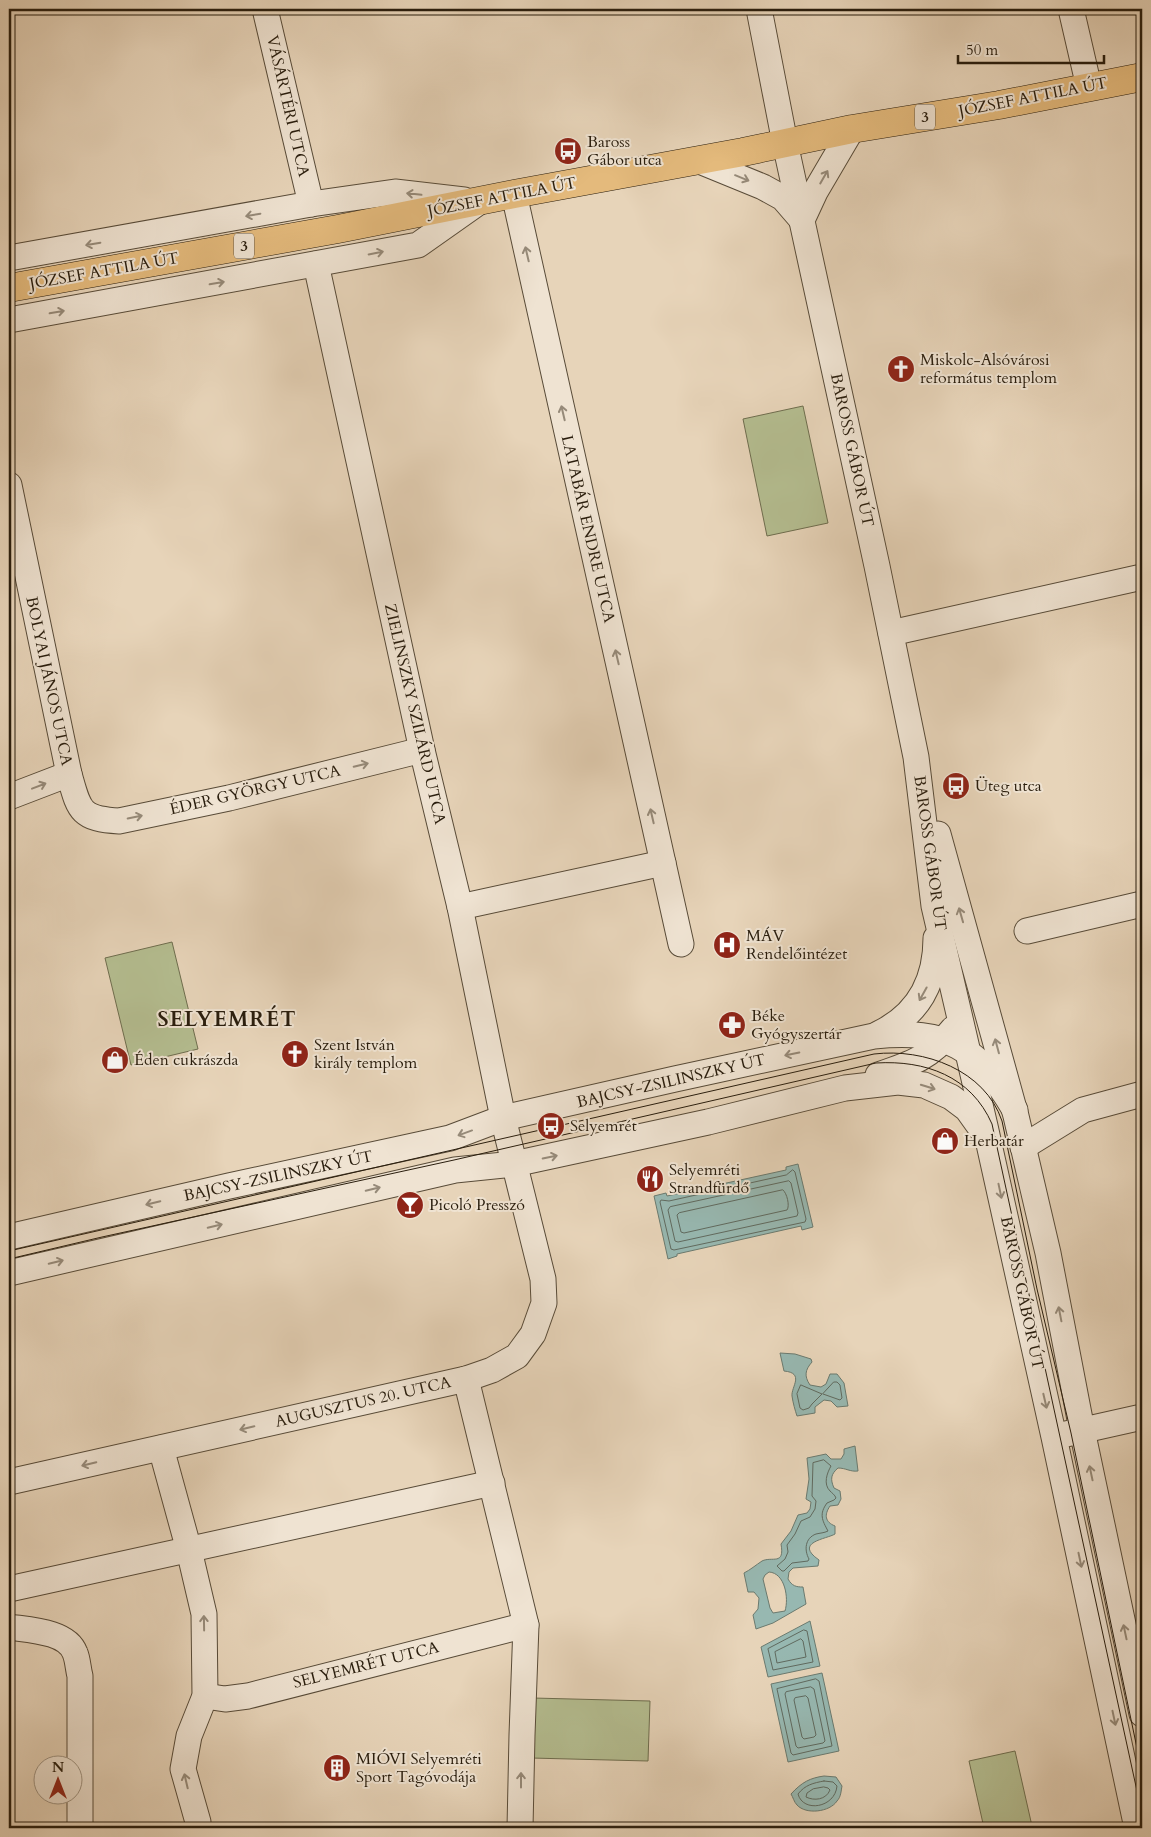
<svg xmlns="http://www.w3.org/2000/svg" width="1151" height="1837" font-family="Cardo,serif">
  <rect width="100%" height="100%" fill="#e7d4b9"/>
  <filter id="stains"><feTurbulence type="fractalNoise" baseFrequency=".004" numOctaves="4"/><feColorMatrix values="0 0 0 0 .2 0 0 0 0 .09 0 0 0 0 .02 0 0 0 .5 -.17"/></filter>
  <radialGradient id="worn" r=".72"><stop offset=".6" stop-color="#630" stop-opacity="0"/><stop offset="1" stop-color="#630" stop-opacity=".3"/></radialGradient>
  <g fill="#b4bd90" stroke="#6e6d4e">
    <polygon points="803,406 828,523 767,536 743,419"/>
    <polygon points="172,942 198,1049 131,1065 105,958"/>
    <polygon points="533,1698 650,1701 648,1761 531,1758"/>
    <polygon points="1015,1751 1032,1826 1024,1828 984,1828 969,1761"/>
  </g>
  <g fill="#97b8b1" stroke="#6b7a6f" fill-rule="evenodd">
    <polygon points="798,1164 813,1227 802,1230 801,1226 677,1254 677,1256 668,1259 654,1196 666,1193 667,1196 786,1170 786,1167"/>
    <path d="M780,1353l15,1 16,5 1,3c-7,8 -8,14 -2,23l11,2 5,-3 4,-10h7l7,9 4,23 -11,1 -6,-6 -7,-1 -9,7v6l-18,3c-2,-6 -4,-13 -5,-20 -1,-9 13,-23 -8,-25z"/>
    <path d="M855,1446l3,25c-8,1 -12,-3 -20,-3 -7,6 -8,11 -4,20l6,3 1,8 -3,6 -8,1c-6,9 -5,16 5,20v8c-8,5 -42,8 -16,26l-1,6 -25,2 -4,4 -1,7c4,7 8,8 15,8l3,17 -33,19 -17,6 -3,-14 5,-6 1,-11 -5,-6h-6l-4,-19c6,-3 12,-8 18,-12 10,-5 23,5 19,-17l10,-13 7,-16 9,-2 3,-4 1,-7 -5,-3 3,-20 -2,-21 19,-4 5,5h10l3,-5v-5zM769,1572c16,1 20,26 16,39l-12,2 -3,-5 -7,-29 2,-4z"/>
    <polygon points="810,1621 820,1666 768,1677 761,1647"/>
    <polygon points="822,1673 839,1751 788,1762 771,1684"/>
    <path d="M824,1776l12,1 6,9c-1,5 -1,11 -5,15 -7,11 -31,14 -40,4 -3,-3 -4,-8 -6,-11 11,-12 19,-16 33,-18z"/>
  </g>
  <g fill="none" stroke-linecap="round" stroke-linejoin="round">
    <g stroke="#606a5f" stroke-width="1">
      <polygon points="793,1170 795,1172 806,1219 805,1222 674,1250 671,1249 660,1202 661,1200 669,1201 786,1175"/>
      <polygon points="789,1181 791,1183 798,1213 797,1216 678,1242 675,1241 668,1210 670,1207"/>
      <path d="M783,1190c4,3 7,16 4,20l-103,23 -3,-1 -4,-17 2,-2z"/>
      <polygon points="834,1382 837,1382 840,1385 842,1398 840,1400 823,1394"/>
      <polygon points="801,1385 822,1394 812,1404 809,1408 803,1410 800,1408 797,1394"/>
      <path d="M824,1460l7,6c-4,7 -8,18 -1,25 2,2 5,4 6,7l-2,2 -7,3c-8,11 -5,17 1,28 -4,2 -8,2 -12,3 -11,4 -12,16 -7,25l-1,2 -16,2 -8,8h-2l-5,-5 8,-7 3,-7 -1,-7 8,-11 6,-13 9,-4 5,-8 1,-8 -4,-5 1,-33z"/>
      <polygon points="804,1630 807,1631 813,1662 773,1670 768,1649"/>
      <polygon points="801,1639 803,1641 806,1657 777,1663 775,1652"/>
      <polygon points="816,1679 819,1681 832,1746 793,1755 791,1753 777,1689"/>
      <polygon points="811,1687 814,1689 825,1741 823,1743 798,1748 796,1746 785,1694 786,1692"/>
      <polygon points="806,1696 808,1698 816,1735 814,1737 804,1739 802,1737 794,1700 795,1698"/>
      <path d="M824,1781l9,1 4,4c-2,22 -34,27 -39,8 7,-9 15,-11 26,-13z"/>
      <path d="M824,1787l4,1 2,2c-4,10 -16,11 -24,7l1,-4 6,-4z"/>
    </g>
    <g stroke="#584b38" stroke-width="27">
      <g id="minor">
        <polyline points="265,9 311,204"/>
        <polyline points="759,9 785,143 877,566 916,757 934,906 985,1126 1054,1437 1137,1828"/>
        <polyline points="1071,9 1089,87"/>
        <polyline points="697,160 763,187 783,198 802,220"/>
        <polyline points="514,194 681,944"/>
        <polyline points="802,220 815,192 852,129"/>
        <polyline points="9,258 311,204 395,192 464,200"/>
        <polyline points="9,320 418,245 479,202"/>
        <path d="M9,485l60,289c10,35 10,45 50,47l110,-23 193,-48"/>
        <polyline points="891,633 1142,577"/>
        <polyline points="9,797 69,774"/>
        <polyline points="938,834 1016,1116 1048,1253 1082,1430 1142,1714"/>
        <polyline points="460,907 663,863"/>
        <polyline points="1027,931 1142,904"/>
        <path d="M878,1034c40,-19 58,-52 58,-96"/>
        <path d="M878,1075c33,-11 52,-17 75,-46"/>
        <polyline points="1023,1147 1083,1110 1142,1094"/>
        <path d="M9,1237l220,-51 221,-48 53,-20 172,-39 199,-43c74,-7 103,10 141,74"/>
        <polyline points="9,1273 455,1170 514,1164 708,1122 845,1088 898,1082 924,1085 951,1097 967,1109 982,1130"/>
        <polyline points="466,1379 526,1625 522,1735 520,1828"/>
        <polyline points="1066,1434 1142,1417"/>
        <polyline points="161,1448 189,1550 204,1614 205,1696 189,1736 183,1769 198,1822 198,1828"/>
        <polyline points="9,1482 466,1379 492,1370 517,1356 533,1334 544,1303 543,1279 503,1118 460,907 422,750 316,264"/>
        <polyline points="9,1589 492,1483"/>
        <path d="M9,1627c20,3 58,4 66,26 3,7 3,16 5,23v152"/>
        <polyline points="205,1696 225,1699 248,1696 526,1625"/>
      </g>
    </g>
    <g stroke="#291d0d" stroke-width="29">
      <polyline id="major" points="9,288 338,229 514,194 743,152 852,129 999,105 1142,77"/>
    </g>
    <use href="#minor" stroke="#efe3d2" stroke-width="25"/>
    <use href="#major" stroke="#e4ba7c" stroke-width="28"/>
    <g stroke="#291d0d" stroke-width="1">
      <path d="M9,1251l865,-197c50,-6 111,16 128,67l35,168 34,144 71,339"/>
      <path d="M9,1259l93,-22 352,-77 422,-97c49,-3 95,13 116,61l150,690"/>
    </g>
  </g>
  <defs><path id="oneway-shaft" d="M-6 0H5M1.5-3L5.5 0L1.5 3" fill="none" stroke-width="1.6" stroke-linecap="round" stroke-linejoin="round" transform="scale(1.25)"/></defs>
  <g stroke="#968a79">
    <use href="#oneway-shaft" transform="translate(824 177) rotate(-60)"/>
    <use href="#oneway-shaft" transform="translate(742 178) rotate(22)"/>
    <use href="#oneway-shaft" transform="translate(414 194) rotate(-174)"/>
    <use href="#oneway-shaft" transform="translate(253 215) rotate(170)"/>
    <use href="#oneway-shaft" transform="translate(93 244) rotate(170)"/>
    <use href="#oneway-shaft" transform="translate(376 253) rotate(-11)"/>
    <use href="#oneway-shaft" transform="translate(527 254) rotate(-103)"/>
    <use href="#oneway-shaft" transform="translate(217 283) rotate(-10)"/>
    <use href="#oneway-shaft" transform="translate(57 312) rotate(-10)"/>
    <use href="#oneway-shaft" transform="translate(563 413) rotate(-103)"/>
    <use href="#oneway-shaft" transform="translate(617 657) rotate(-103)"/>
    <use href="#oneway-shaft" transform="translate(361 765) rotate(-14)"/>
    <use href="#oneway-shaft" transform="translate(39 786) rotate(-21)"/>
    <use href="#oneway-shaft" transform="translate(652 816) rotate(-103)"/>
    <use href="#oneway-shaft" transform="translate(135 817) rotate(-12)"/>
    <use href="#oneway-shaft" transform="translate(961 915) rotate(-106)"/>
    <use href="#oneway-shaft" transform="translate(923 994) rotate(119)"/>
    <use href="#oneway-shaft" transform="translate(997 1046) rotate(-105)"/>
    <use href="#oneway-shaft" transform="translate(792 1054) rotate(168)"/>
    <use href="#oneway-shaft" transform="translate(928 1087) rotate(17)"/>
    <use href="#oneway-shaft" transform="translate(465 1133) rotate(160)"/>
    <use href="#oneway-shaft" transform="translate(550 1157) rotate(-12)"/>
    <use href="#oneway-shaft" transform="translate(373 1189) rotate(-13)"/>
    <use href="#oneway-shaft" transform="translate(1000 1191) rotate(78)"/>
    <use href="#oneway-shaft" transform="translate(153 1203) rotate(167)"/>
    <use href="#oneway-shaft" transform="translate(215 1226) rotate(-13)"/>
    <use href="#oneway-shaft" transform="translate(56 1262) rotate(-13)"/>
    <use href="#oneway-shaft" transform="translate(1060 1314) rotate(-101)"/>
    <use href="#oneway-shaft" transform="translate(1045 1401) rotate(77)"/>
    <use href="#oneway-shaft" transform="translate(247 1428) rotate(167)"/>
    <use href="#oneway-shaft" transform="translate(89 1464) rotate(167)"/>
    <use href="#oneway-shaft" transform="translate(1091 1473) rotate(-102)"/>
    <use href="#oneway-shaft" transform="translate(1080 1560) rotate(78)"/>
    <use href="#oneway-shaft" transform="translate(204 1623) rotate(-91)"/>
    <use href="#oneway-shaft" transform="translate(1125 1632) rotate(-102)"/>
    <use href="#oneway-shaft" transform="translate(1114 1718) rotate(78)"/>
    <use href="#oneway-shaft" transform="translate(521 1780) rotate(-90)"/>
    <use href="#oneway-shaft" transform="translate(186 1781) rotate(-103)"/>
  </g>
  <defs>
    <g id="bus-disc" transform="scale(1.4375)"><circle r="9.5" fill="#8f2418" stroke="#efe3d2"/><path d="M-5-6H5V4H4V6H2V4H-2V6H-4V4H-5ZM-3.5-4V0h7V-4ZM-3.5 1.2v1.5H-2V1.2ZM2 1.2v1.5H3.5V1.2Z" fill="#fff"/></g>
    <g id="church-disc" transform="scale(1.4375)"><circle r="9.5" fill="#8f2418" stroke="#efe3d2"/><path d="M-1.2-6h2.4v3.5h3.3v2.4h-3.3V6h-2.4V-.1h-3.3v-2.4h3.3Z" fill="#fff"/></g>
    <g id="hospital-disc" transform="scale(1.4375)"><circle r="9.5" fill="#8f2418" stroke="#efe3d2"/><path d="M-5-5h3v3.5h4V-5h3V5h-3V1.5h-4V5h-3Z" fill="#fff"/></g>
    <g id="pharmacy-disc" transform="scale(1.4375)"><circle r="9.5" fill="#8f2418" stroke="#efe3d2"/><path d="M-2-6h4v4h4v4h-4v4h-4v-4h-4v-4h4Z" fill="#fff"/></g>
    <g id="shop-disc" transform="scale(1.4375)"><circle r="9.5" fill="#8f2418" stroke="#efe3d2"/><path d="M-5-2.5h2.3a2.7 3.5 0 0 1 5.4 0H5L5.5 6h-11ZM-1.5-2.5h3a1.5 2.3 0 0 0-3 0Z" fill="#fff"/></g>
    <g id="restaurant-disc" transform="scale(1.4375)"><circle r="9.5" fill="#8f2418" stroke="#efe3d2"/><path d="M-5-6h1v4h1v-4h1v4h1v-4h1v5L-1.5 .5V6h-2V.5L-5-1ZM5-6V6H3V1.5H1.5Q1.5-4 5-6Z" fill="#fff"/></g>
    <g id="bar-disc" transform="scale(1.4375)"><circle r="9.5" fill="#8f2418" stroke="#efe3d2"/><path d="M-6-5H6L.8 .8V4.5H3.5V6h-7V4.5H-.8V.8Z" fill="#fff"/></g>
    <g id="building-disc" transform="scale(1.4375)"><circle r="9.5" fill="#8f2418" stroke="#efe3d2"/><path d="M-4-6H4V6H1V3H-1V6H-4ZM-2.5-4.3h1.7v1.8h-1.7ZM.8-4.3h1.7v1.8H.8ZM-2.5-1h1.7V.8h-1.7ZM.8-1h1.7V.8H.8Z" fill="#fff"/></g>
  </defs>
  <g fill-rule="evenodd">
    <use href="#bus-disc" x="568" y="151"/>
    <use href="#church-disc" x="901" y="369"/>
    <use href="#bus-disc" x="956" y="786"/>
    <use href="#hospital-disc" x="727" y="945"/>
    <use href="#pharmacy-disc" x="732" y="1025"/>
    <use href="#church-disc" x="295" y="1054"/>
    <use href="#shop-disc" x="115" y="1060"/>
    <use href="#bus-disc" x="551" y="1126"/>
    <use href="#shop-disc" x="945" y="1141"/>
    <use href="#restaurant-disc" x="650" y="1179"/>
    <use href="#bar-disc" x="410" y="1205"/>
    <use href="#building-disc" x="337" y="1768"/>
  </g>
  <g text-anchor="middle" dominant-baseline="central" stroke-width="4" stroke-linejoin="round" paint-order="stroke">
    <g fill="#efe3d2" stroke="#645848" stroke-width="1">
      <rect x="915" y="104.5" width="20" height="25" rx="4"/>
      <rect x="234" y="233.5" width="20" height="25" rx="4"/>
    </g>
    <g font-size="15" font-weight="bold" fill="#291d0d">
      <text x="925" y="117">3</text>
      <text x="244" y="246">3</text>
    </g>
    <g font-size="16" fill="#291d0d" stroke="#efe3d2">
      <text transform="translate(1033 97) rotate(-11)">JÓZSEF ATTILA ÚT</text>
      <text transform="translate(288 106) rotate(77)">VÁSÁRTÉRI UTCA</text>
      <text transform="translate(502 197) rotate(-11)">JÓZSEF ATTILA ÚT</text>
      <text transform="translate(104 271) rotate(-10)">JÓZSEF ATTILA ÚT</text>
      <text transform="translate(852 450) rotate(78)">BAROSS GÁBOR ÚT</text>
      <text transform="translate(588 529) rotate(77)">LATABÁR ENDRE UTCA</text>
      <text transform="translate(49 681) rotate(78)">BOLYAI JÁNOS UTCA</text>
      <text transform="translate(415 714) rotate(77)">ZIELINSZKY SZILÁRD UTCA</text>
      <text transform="translate(255 790) rotate(-13)">ÉDER GYÖRGY UTCA</text>
      <text transform="translate(930 853) rotate(82)">BAROSS GÁBOR ÚT</text>
      <text transform="translate(671 1081) rotate(-13)">BAJCSY-ZSILINSZKY ÚT</text>
      <text transform="translate(278 1176) rotate(-12)">BAJCSY-ZSILINSZKY ÚT</text>
      <text transform="translate(1022 1293) rotate(78)">BAROSS GÁBOR ÚT</text>
      <text transform="translate(363 1402) rotate(-13)">AUGUSZTUS 20. UTCA</text>
      <text transform="translate(366 1665) rotate(-14)">SELYEMRÉT UTCA</text>
    </g>
    <g font-size="16" fill="#291d0d" stroke="#efe3d2" text-anchor="start">
      <text x="587" y="142">Baross<tspan x="587" dy="18">Gábor utca</tspan></text>
      <text x="920" y="360">Miskolc-Alsóvárosi<tspan x="920" dy="18">református templom</tspan></text>
      <text x="975" y="786">Üteg utca</text>
      <text x="746" y="936">MÁV<tspan x="746" dy="18">Rendelőintézet</tspan></text>
      <text x="751" y="1016">Béke<tspan x="751" dy="18">Gyógyszertár</tspan></text>
      <text x="314" y="1045">Szent István<tspan x="314" dy="18">király templom</tspan></text>
      <text x="134" y="1060">Éden cukrászda</text>
      <text x="570" y="1126">Selyemrét</text>
      <text x="964" y="1141">Herbatár</text>
      <text x="669" y="1170">Selyemréti<tspan x="669" dy="18">Strandfürdő</tspan></text>
      <text x="429" y="1205">Picoló Presszó</text>
      <text x="356" y="1759">MIÓVI Selyemréti<tspan x="356" dy="18">Sport Tagóvodája</tspan></text>
    </g>
    <g font-size="21" font-weight="bold" letter-spacing="1" fill="#291d0d" stroke="#efe3d2">
      <text x="227" y="1019">SELYEMRÉT</text>
    </g>
  </g>
  <rect width="1151" height="1837" fill="none" stroke="#e7d4b9" stroke-width="30"/>
  <rect x="10" y="10" width="1131" height="1817" fill="none" stroke="#291d0d" stroke-width="2.5"/>
  <rect x="15" y="15" width="1121" height="1807" fill="none" stroke="#291d0d"/>
  <g transform="translate(58 1780)"><circle r="24" fill="#efe3d2" stroke="#a09483"/>
  <path d="M0-4L9 19L0 12L-9 19Z" fill="#8f2418"/>
  <text y="-8" font-size="14" font-weight="bold" text-anchor="middle" fill="#291d0d">N</text>
  </g>
  <path d="M958 55v8h146v-8" fill="none" stroke="#291d0d" stroke-width="2.5"/>
  <text x="966" y="55" font-size="15" fill="#291d0d" stroke="#efe3d2" stroke-width="4" paint-order="stroke">50 m</text>
  <rect width="100%" height="100%" filter="url(#stains)"/>
  <rect width="100%" height="100%" fill="url(#worn)"/>
</svg>
